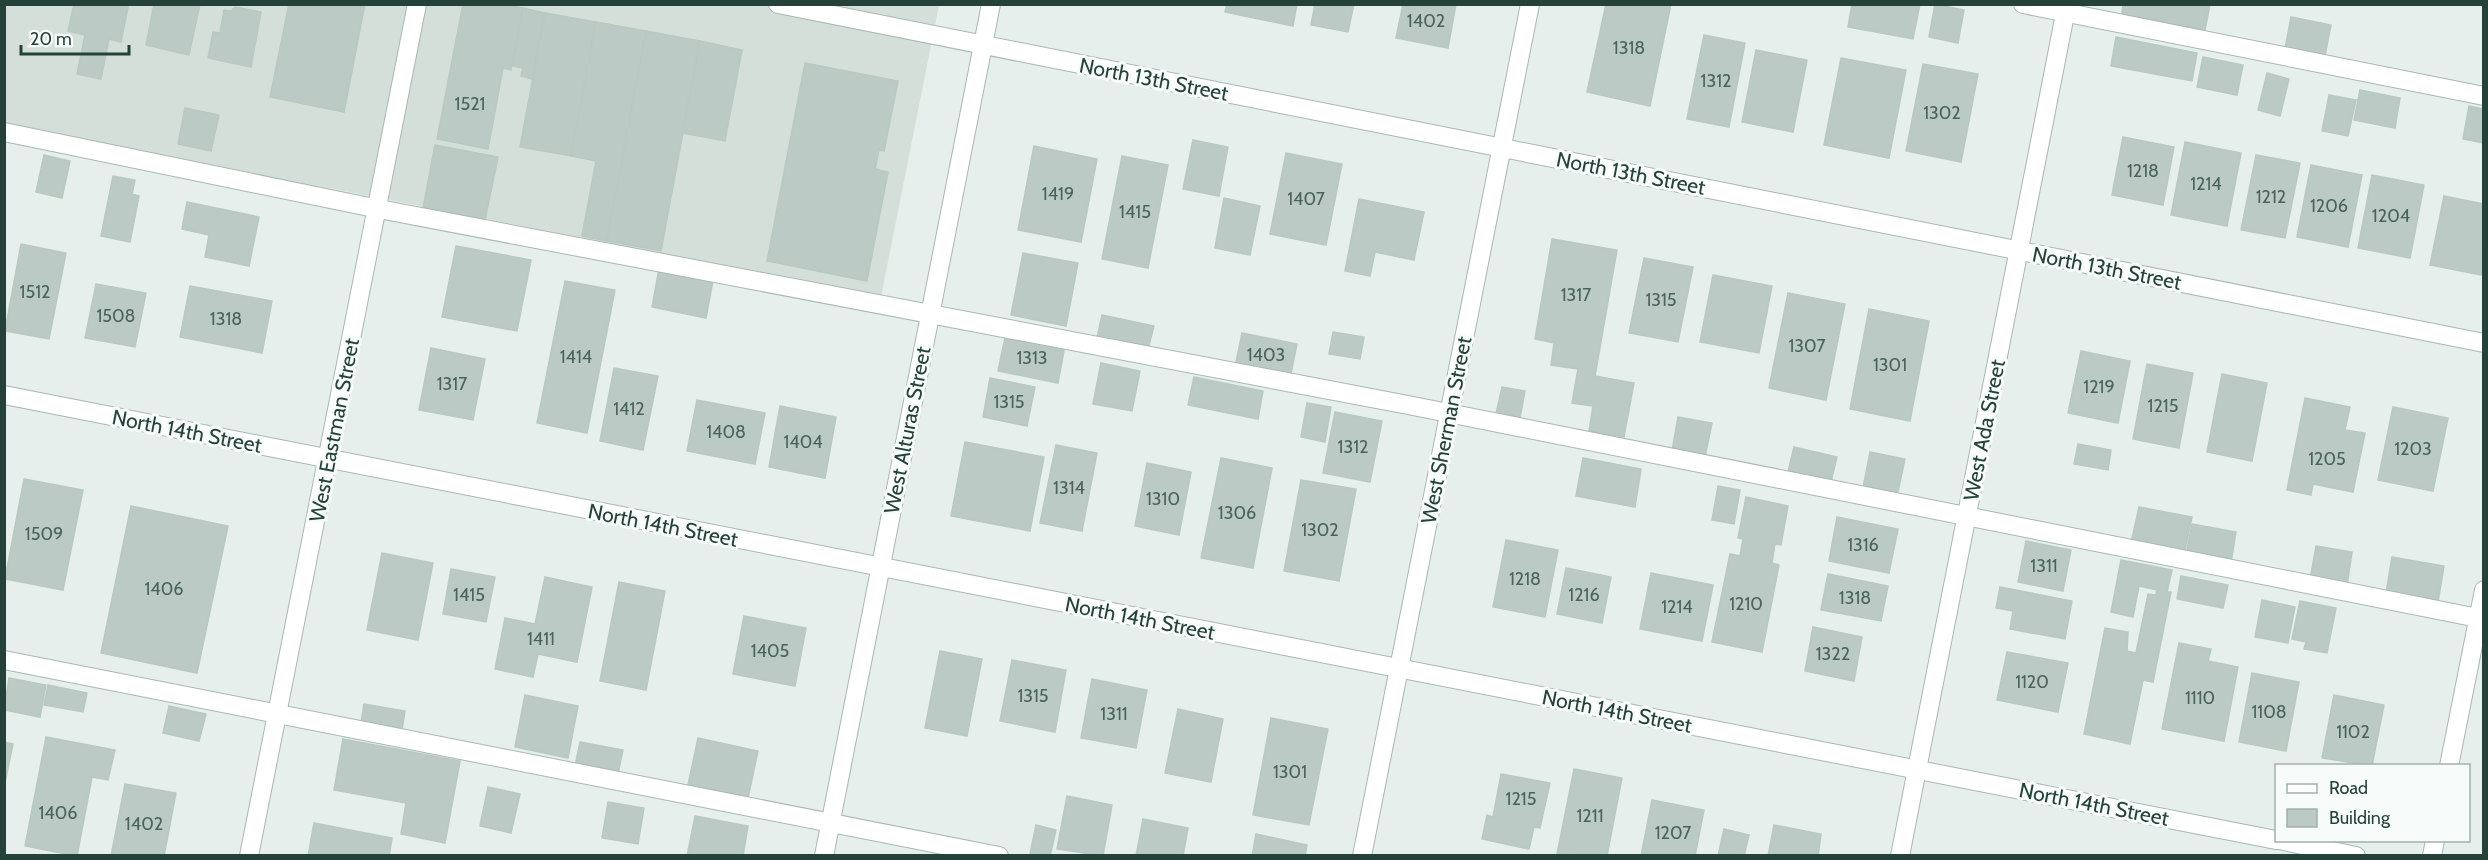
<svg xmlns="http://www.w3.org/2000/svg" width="2488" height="860" font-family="Cabin,sans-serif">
  <rect width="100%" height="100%" fill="#e6efeb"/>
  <polygon fill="#d4dfda" points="4,5 939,5 881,297 5,124"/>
  <g fill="#bbcac4" stroke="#b8c9c2" stroke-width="1.5">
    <polygon points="74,4 128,7 121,42 109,39 101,79 77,74 85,35 68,31"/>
    <polygon points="154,4 200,4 189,55 146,45"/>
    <polygon points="289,4 365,4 344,112 270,97"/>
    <polygon points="463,4 502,4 523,8 511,70 503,68 488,149 437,139"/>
    <polygon points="1227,4 1297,4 1293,26 1225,12"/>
    <polygon points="1315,4 1354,4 1348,32 1311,25"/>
    <polygon points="1403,4 1456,4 1448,48 1396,38"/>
    <polygon points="1606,4 1671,4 1650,106 1587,92"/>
    <polygon points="1852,4 1920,4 1913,39 1848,27"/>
    <polygon points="1935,4 1964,10 1958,43 1929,37"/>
    <polygon points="2123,4 2210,4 2205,30 2122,14"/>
    <polygon points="235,7 261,12 251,67 208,58 213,32 220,33 224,10 231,11"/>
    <polygon points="523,8 545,13 532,79 521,76 523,68 512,66"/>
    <polygon points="545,13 596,22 571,156 520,147"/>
    <polygon points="2291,17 2331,25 2324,61 2284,54"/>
    <polygon points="596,22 646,31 607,241 582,236 596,161 571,156"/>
    <polygon points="646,31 700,41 661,251 607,241"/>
    <polygon points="1704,35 1745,43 1729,127 1687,119"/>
    <polygon points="2116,37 2197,53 2192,81 2111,66"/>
    <polygon points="700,41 742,50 725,141 682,133"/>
    <polygon points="1756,50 1807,60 1793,132 1742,122"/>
    <polygon points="2203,57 2243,65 2237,95 2197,87"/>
    <polygon points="1841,58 1906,70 1889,158 1824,145"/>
    <polygon points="805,63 898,81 884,151 879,150 875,169 888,172 867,281 767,261"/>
    <polygon points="1923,64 1978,74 1961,162 1906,151"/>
    <polygon points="2267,73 2289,79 2280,116 2258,110"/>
    <polygon points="2360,90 2400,98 2395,128 2354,120"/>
    <polygon points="2329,95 2356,100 2348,136 2322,131"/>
    <polygon points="2469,106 2484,109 2484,143 2463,139"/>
    <polygon points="185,108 219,115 211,151 178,144"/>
    <polygon points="2123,137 2174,147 2163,205 2112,195"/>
    <polygon points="1193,140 1228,147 1219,196 1183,189"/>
    <polygon points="2185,142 2241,153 2227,226 2171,215"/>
    <polygon points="435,145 498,157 485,220 423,208"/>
    <polygon points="1034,146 1097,159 1081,242 1018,230"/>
    <polygon points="1286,153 1342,164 1326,245 1270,234"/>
    <polygon points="44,155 70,161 62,198 36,192"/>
    <polygon points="2256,155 2300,163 2285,238 2241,230"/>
    <polygon points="1122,156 1168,165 1148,268 1102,259"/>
    <polygon points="2311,165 2362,175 2348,247 2297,237"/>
    <polygon points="2372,175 2424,185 2410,258 2358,248"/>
    <polygon points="113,176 135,180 132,194 139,196 130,242 101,236"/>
    <polygon points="2444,196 2484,204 2482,275 2430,265"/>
    <polygon points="1224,198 1260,206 1250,255 1215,248"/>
    <polygon points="1359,199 1424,212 1414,260 1375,252 1370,276 1345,271"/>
    <polygon points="187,202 259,217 249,266 205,257 209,235 182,229"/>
    <polygon points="1552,239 1617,250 1595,376 1634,383 1624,437 1589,431 1593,406 1572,403 1578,369 1551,365 1554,343 1535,339"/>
    <polygon points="21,244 66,253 49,339 5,331"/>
    <polygon points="456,246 531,260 517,331 442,317"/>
    <polygon points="1023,253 1078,263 1066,326 1011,315"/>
    <polygon points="1644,258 1693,267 1678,342 1629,333"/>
    <polygon points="659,269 713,280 706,318 652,307"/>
    <polygon points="1713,275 1772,286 1759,353 1700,342"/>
    <polygon points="565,281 615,290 587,433 537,423"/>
    <polygon points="96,284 146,293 135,347 85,338"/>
    <polygon points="190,286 272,301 262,353 180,337"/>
    <polygon points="1788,293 1845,304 1826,400 1769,388"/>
    <polygon points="1869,309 1929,321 1910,421 1850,409"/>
    <polygon points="1102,315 1154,326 1148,349 1097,338"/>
    <polygon points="1333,332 1364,337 1360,359 1329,354"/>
    <polygon points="1006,333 1065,345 1058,383 998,371"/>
    <polygon points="1242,333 1297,344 1290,378 1235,367"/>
    <polygon points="431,348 485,359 473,420 419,410"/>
    <polygon points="2081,351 2130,361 2118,423 2068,413"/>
    <polygon points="1101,363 1140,371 1132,411 1093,404"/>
    <polygon points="2147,364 2193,373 2179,448 2133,439"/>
    <polygon points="614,368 658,376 643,450 600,441"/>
    <polygon points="2222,374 2267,383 2252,461 2207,452"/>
    <polygon points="1194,377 1263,391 1258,419 1188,405"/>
    <polygon points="990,378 1035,387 1027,426 983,417"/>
    <polygon points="1502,387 1525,391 1520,418 1496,414"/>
    <polygon points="2305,398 2350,407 2345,430 2365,433 2353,492 2313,484 2311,495 2287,490"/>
    <polygon points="697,400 765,413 755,464 687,451"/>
    <polygon points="1307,403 1331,407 1325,442 1301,437"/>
    <polygon points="780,406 836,417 825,478 769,467"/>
    <polygon points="2393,407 2448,418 2433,491 2378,480"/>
    <polygon points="1335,412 1382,421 1370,482 1323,473"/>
    <polygon points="1678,417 1712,423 1705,457 1672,451"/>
    <polygon points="965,442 1044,457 1030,531 951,516"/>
    <polygon points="2078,444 2111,450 2108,470 2074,464"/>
    <polygon points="1056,445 1097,453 1082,531 1040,523"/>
    <polygon points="1794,447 1837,457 1830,486 1787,476"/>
    <polygon points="1870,452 1905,459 1897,496 1863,488"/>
    <polygon points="1221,458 1272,468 1253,568 1201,558"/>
    <polygon points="1583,458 1641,469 1635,507 1576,496"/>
    <polygon points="1147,463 1191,472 1179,535 1135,526"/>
    <polygon points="24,479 83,490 63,590 5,579"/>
    <polygon points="1301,480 1356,489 1339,581 1284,571"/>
    <polygon points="1718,486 1740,490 1734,524 1712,520"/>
    <polygon points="1746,497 1788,506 1781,545 1775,544 1772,563 1779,565 1762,652 1712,642 1730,554 1740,556 1743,539 1738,538"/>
    <polygon points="131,506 228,526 197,673 101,653"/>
    <polygon points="2139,507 2192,517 2184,554 2131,543"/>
    <polygon points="1837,517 1898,529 1889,573 1829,561"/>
    <polygon points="2192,524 2236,532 2231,562 2186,554"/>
    <polygon points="1506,540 1558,550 1545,617 1493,607"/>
    <polygon points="2026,541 2071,550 2063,591 2018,582"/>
    <polygon points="2316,546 2352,552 2347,586 2310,580"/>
    <polygon points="382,553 433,563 418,640 367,630"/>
    <polygon points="2392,557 2444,566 2438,602 2386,593"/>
    <polygon points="2121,560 2172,570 2167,592 2171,592 2153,682 2143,680 2130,744 2084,734 2105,628 2128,632 2127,651 2136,653 2148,594 2156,595 2157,590 2139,586 2133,617 2111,612"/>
    <polygon points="1566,568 1611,577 1602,623 1557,614"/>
    <polygon points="451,569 495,577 486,622 443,614"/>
    <polygon points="1651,573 1713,585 1702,641 1640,629"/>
    <polygon points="1828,574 1888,586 1881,621 1821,610"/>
    <polygon points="2181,576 2228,585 2223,608 2177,599"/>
    <polygon points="545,577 592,587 577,662 538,654 533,677 495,669 505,618 535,624"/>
    <polygon points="619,582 665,591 646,690 600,681"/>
    <polygon points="2000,587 2072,601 2065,639 2010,629 2013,611 1996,608"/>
    <polygon points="2262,600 2295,607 2288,643 2255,637"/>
    <polygon points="2300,601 2336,608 2327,653 2304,649 2306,642 2292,639"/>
    <polygon points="744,616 806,628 795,686 733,674"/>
    <polygon points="1813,627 1862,637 1854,681 1805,671"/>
    <polygon points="2179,643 2211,649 2208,661 2238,667 2224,741 2162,729"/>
    <polygon points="940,651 982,659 967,736 925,728"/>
    <polygon points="2007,652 2068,663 2058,712 1997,700"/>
    <polygon points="1012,660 1066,670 1055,732 1000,721"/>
    <polygon points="2252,673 2299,682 2286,751 2239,742"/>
    <polygon points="9,678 46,685 40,717 4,710"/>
    <polygon points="1092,679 1147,690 1136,748 1081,738"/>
    <polygon points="48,685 87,693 83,712 44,705"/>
    <polygon points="525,695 578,706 568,758 515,747"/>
    <polygon points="2334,695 2384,705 2372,766 2322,758"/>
    <polygon points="364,704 405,711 402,730 361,723"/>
    <polygon points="169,706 206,714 199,741 163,733"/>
    <polygon points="1178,709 1223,719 1211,782 1165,773"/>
    <polygon points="1271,718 1328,729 1309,825 1253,815"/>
    <polygon points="46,737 115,750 108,780 92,777 77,856 25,846"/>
    <polygon points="698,738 758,751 748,798 688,785"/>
    <polygon points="343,739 460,761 445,843 401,834 406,803 334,790"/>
    <polygon points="4,742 13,744 4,788"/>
    <polygon points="580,742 623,750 618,774 575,766"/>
    <polygon points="1574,769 1622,778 1607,856 1557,854"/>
    <polygon points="1501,774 1550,783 1540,828 1534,827 1529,849 1482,839 1487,815 1493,817"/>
    <polygon points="125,784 176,793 164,856 111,856"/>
    <polygon points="488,787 520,794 511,833 480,826"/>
    <polygon points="1067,796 1112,805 1103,856 1057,849"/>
    <polygon points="1652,800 1704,810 1695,856 1641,856"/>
    <polygon points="608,802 644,808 638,844 602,838"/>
    <polygon points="695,816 748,826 743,856 687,856"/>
    <polygon points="1143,819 1188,828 1183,856 1136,856"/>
    <polygon points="314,823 392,838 389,856 308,856"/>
    <polygon points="1036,825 1056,830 1050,856 1030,854"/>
    <polygon points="1774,825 1821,834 1818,856 1768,856"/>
    <polygon points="1724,829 1749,835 1744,856 1718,856"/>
    <polygon points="1256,834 1307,845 1305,856 1252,856"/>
  </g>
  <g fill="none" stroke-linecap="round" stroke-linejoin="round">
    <g stroke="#a8b8b2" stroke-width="20">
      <g id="minor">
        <polyline points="778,4 2484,343"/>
        <polyline points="2023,4 2484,96"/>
        <polyline points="4,132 379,209 1408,405 2478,618"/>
        <polyline points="4,395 2276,840"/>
        <polyline points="4,660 999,856"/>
        <polyline points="2449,766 2484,590"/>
        <polyline points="2279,840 2356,856"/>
        <polyline points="249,856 417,4"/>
        <polyline points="824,856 991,4"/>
        <polyline points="1362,856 1530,4"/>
        <polyline points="1900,856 2067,4"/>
        <polyline points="2432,856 2435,840"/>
      </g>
    </g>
    <use href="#minor" stroke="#fff" stroke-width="18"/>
  </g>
  <g text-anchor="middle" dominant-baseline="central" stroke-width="6" stroke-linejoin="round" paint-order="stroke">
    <g font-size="18" fill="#4a645c">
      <text x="1426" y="21">1402</text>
      <text x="1629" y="48">1318</text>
      <text x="1716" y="81">1312</text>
      <text x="470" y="104">1521</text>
      <text x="1942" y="113">1302</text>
      <text x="2143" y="171">1218</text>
      <text x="2206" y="184">1214</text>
      <text x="1058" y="194">1419</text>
      <text x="2271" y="197">1212</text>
      <text x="1306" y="199">1407</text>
      <text x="2329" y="206">1206</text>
      <text x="1135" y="212">1415</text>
      <text x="2391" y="216">1204</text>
      <text x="35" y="292">1512</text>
      <text x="1576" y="295">1317</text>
      <text x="1661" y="300">1315</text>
      <text x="116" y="316">1508</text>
      <text x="226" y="319">1318</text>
      <text x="1807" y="346">1307</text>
      <text x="1266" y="355">1403</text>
      <text x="576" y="357">1414</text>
      <text x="1032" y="358">1313</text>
      <text x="1890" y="365">1301</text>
      <text x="452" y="384">1317</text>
      <text x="2099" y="387">1219</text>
      <text x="1009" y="402">1315</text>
      <text x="2163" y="406">1215</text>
      <text x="629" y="409">1412</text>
      <text x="726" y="432">1408</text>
      <text x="803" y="442">1404</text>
      <text x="1353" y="447">1312</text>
      <text x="2413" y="449">1203</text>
      <text x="2327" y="459">1205</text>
      <text x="1069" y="488">1314</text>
      <text x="1163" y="499">1310</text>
      <text x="1237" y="513">1306</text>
      <text x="1320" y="530">1302</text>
      <text x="44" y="534">1509</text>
      <text x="1863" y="545">1316</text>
      <text x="2044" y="566">1311</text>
      <text x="1525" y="579">1218</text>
      <text x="164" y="589">1406</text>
      <text x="469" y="595">1415</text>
      <text x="1584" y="595">1216</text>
      <text x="1855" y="598">1318</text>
      <text x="1746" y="604">1210</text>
      <text x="1677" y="607">1214</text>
      <text x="541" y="639">1411</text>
      <text x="770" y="651">1405</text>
      <text x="1833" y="654">1322</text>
      <text x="2032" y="682">1120</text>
      <text x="1033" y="696">1315</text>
      <text x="2200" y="698">1110</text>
      <text x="2269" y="712">1108</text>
      <text x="1114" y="714">1311</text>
      <text x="2353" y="732">1102</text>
      <text x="1290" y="772">1301</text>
      <text x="1521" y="799">1215</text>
      <text x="58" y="813">1406</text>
      <text x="1590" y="816">1211</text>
      <text x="144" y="824">1402</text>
      <text x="1673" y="833">1207</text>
    </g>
    <g font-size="21" fill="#24423a" stroke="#f7fbf9">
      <text transform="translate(1154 79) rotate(11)">North 13th Street</text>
      <text transform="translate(1631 173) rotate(11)">North 13th Street</text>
      <text transform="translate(2107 268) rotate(11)">North 13th Street</text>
      <text transform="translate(334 430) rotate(-79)">West Eastman Street</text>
      <text transform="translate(907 430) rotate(-79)">West Alturas Street</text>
      <text transform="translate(1446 430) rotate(-79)">West Sherman Street</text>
      <text transform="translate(1984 430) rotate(-79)">West Ada Street</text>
      <text transform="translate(187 431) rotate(11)">North 14th Street</text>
      <text transform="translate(663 525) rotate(11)">North 14th Street</text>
      <text transform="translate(1140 618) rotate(11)">North 14th Street</text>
      <text transform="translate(1617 711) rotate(11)">North 14th Street</text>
      <text transform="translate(2094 804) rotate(11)">North 14th Street</text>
    </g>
  </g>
  <rect width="2488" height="860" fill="none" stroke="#24423a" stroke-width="12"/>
  <rect x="2275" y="764" width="195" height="78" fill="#f7fbf9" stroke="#a3b1ad" stroke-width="1.5"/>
  <rect x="2287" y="784" width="30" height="9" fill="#ffffff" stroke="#a3b1ad" stroke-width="1.5"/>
  <text x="2329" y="794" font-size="18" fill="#24423a">Road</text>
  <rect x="2287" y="809" width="30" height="18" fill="#bbcac4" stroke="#a3b1ad" stroke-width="1.5"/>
  <text x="2329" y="824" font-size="18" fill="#24423a">Building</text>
  <path d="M21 45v9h108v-9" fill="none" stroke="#24423a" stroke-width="3"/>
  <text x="30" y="45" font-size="18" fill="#24423a" stroke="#f7fbf9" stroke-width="4.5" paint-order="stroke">20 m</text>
</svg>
